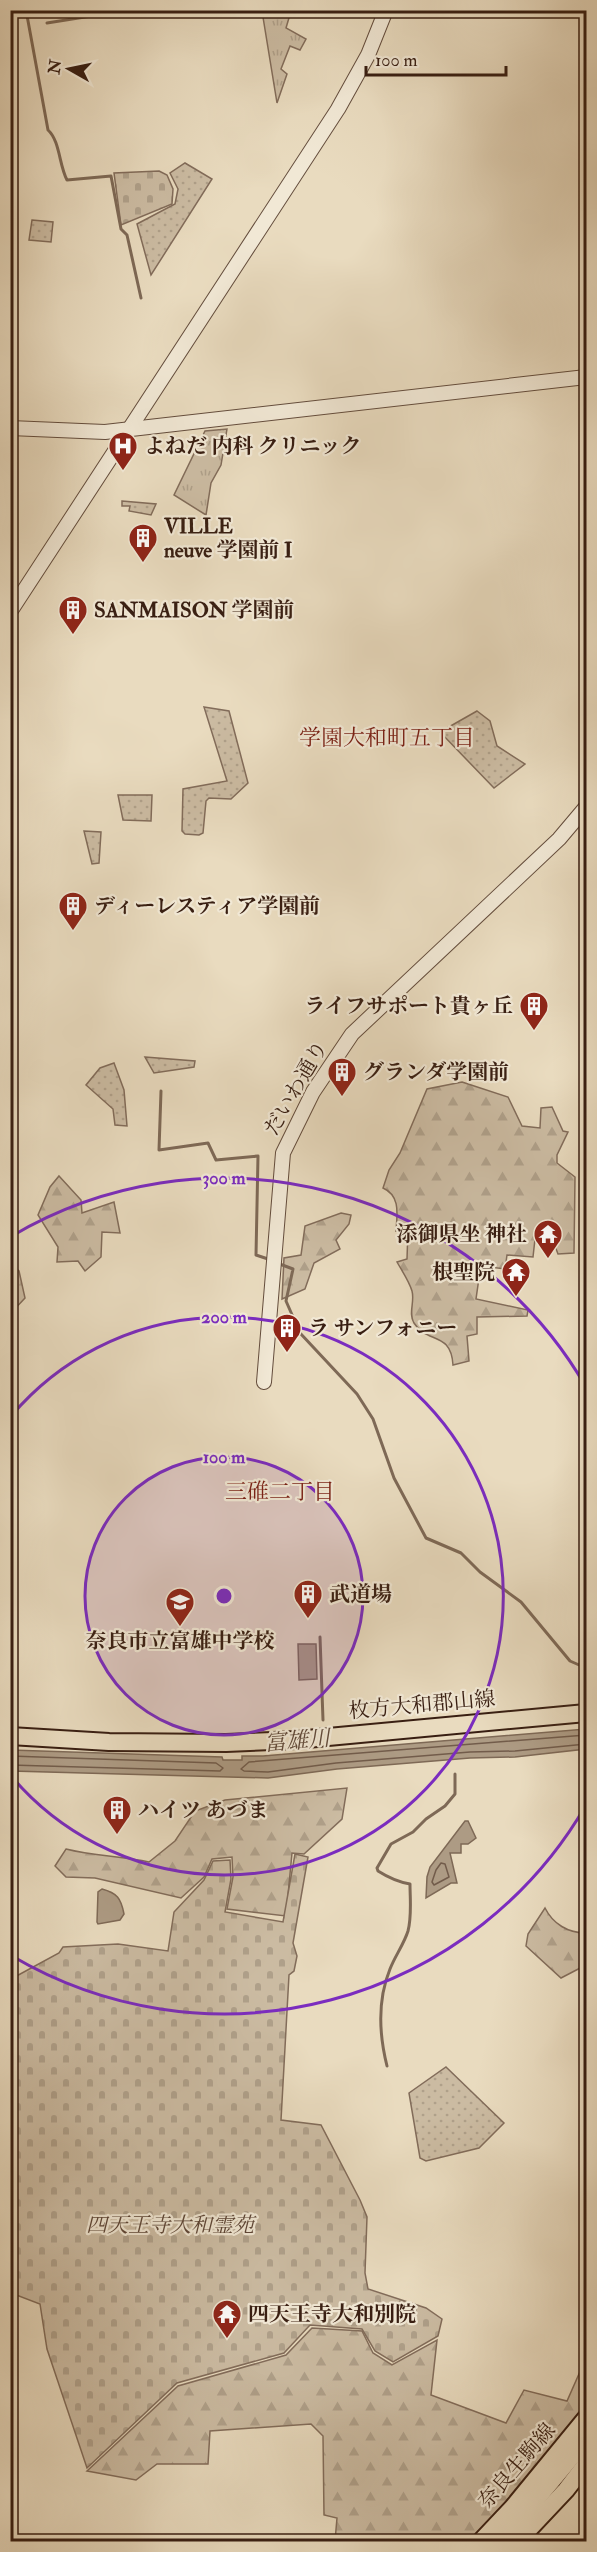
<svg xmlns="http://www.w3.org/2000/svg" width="597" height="2552" font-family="'IM FELL Double Pica','Noto Serif JP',serif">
  <defs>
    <pattern id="grass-tufts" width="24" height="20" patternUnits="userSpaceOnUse" patternTransform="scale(1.5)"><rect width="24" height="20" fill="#cbbba2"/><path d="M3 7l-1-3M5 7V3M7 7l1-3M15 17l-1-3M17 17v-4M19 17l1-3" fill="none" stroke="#afa08a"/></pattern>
    <pattern id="forest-firs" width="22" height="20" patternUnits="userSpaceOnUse" patternTransform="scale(1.5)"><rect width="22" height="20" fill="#cbbba2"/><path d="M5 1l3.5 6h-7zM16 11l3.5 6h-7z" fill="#afa08a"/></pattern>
    <pattern id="cemetery-stones" width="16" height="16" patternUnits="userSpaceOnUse" patternTransform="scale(1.5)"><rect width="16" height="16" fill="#cbbba2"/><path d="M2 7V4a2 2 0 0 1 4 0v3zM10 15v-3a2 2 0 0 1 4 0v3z" fill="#afa08a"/></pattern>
    <pattern id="park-dots" width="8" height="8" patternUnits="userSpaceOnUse" patternTransform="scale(1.5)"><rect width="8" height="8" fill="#cbbba2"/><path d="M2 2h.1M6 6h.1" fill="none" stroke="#afa08a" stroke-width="1.8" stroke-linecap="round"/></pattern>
  </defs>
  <rect width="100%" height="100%" fill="#e9dbbf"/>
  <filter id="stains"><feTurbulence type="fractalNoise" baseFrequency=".00333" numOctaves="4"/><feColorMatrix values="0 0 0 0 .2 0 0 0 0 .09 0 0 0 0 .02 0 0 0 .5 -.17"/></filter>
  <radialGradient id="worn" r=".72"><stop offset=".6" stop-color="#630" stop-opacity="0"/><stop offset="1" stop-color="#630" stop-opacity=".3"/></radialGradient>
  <g fill="url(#grass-tufts)" stroke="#826c5a" stroke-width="1.5">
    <polygon points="262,11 291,11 286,28 306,39 300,50 290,46 281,69 287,74 277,103"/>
    <polygon points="227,429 221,465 211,483 206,515 174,495 205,431"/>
  </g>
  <g fill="url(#forest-firs)" stroke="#826c5a" stroke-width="1.5">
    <path d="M462,1082l46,15 14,29 18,2 1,-20 11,-1 11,24 5,1 -11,23v8l18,14 -1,76 -16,1 -6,-16 -17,1 -2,18 -26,-2 -2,14 -15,-2 -3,12 -8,-1 -3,21 52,11 -1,6 -50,1v17l-10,2 2,25 -16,4c-2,-34 -26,-21 -39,-42 -6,-10 1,-21 -2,-32 -3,-10 -10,-20 -15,-29l10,-3 1,-30 -12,2c1,-16 5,-35 -13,-43l6,-18 11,-17 27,-64z"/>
    <polygon points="59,1176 81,1200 82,1213 114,1202 120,1233 102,1232 101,1257 85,1271 78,1261 57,1262 58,1247 38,1215 50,1187"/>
    <polygon points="341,1213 351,1215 349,1224 336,1240 340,1249 314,1263 305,1289 282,1299 284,1258 301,1255 305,1226"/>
    <polygon points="10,1263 19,1271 25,1298 11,1313"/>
    <path d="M347,1788l-5,31 -38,35 -12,-1 -6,63 -59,-7 6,-32 -1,-20 -20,2 -8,18 -23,21 -86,-20 -29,-1 -11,-11 11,-17c27,7 55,7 83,13l26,-21 20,-30 30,-11z"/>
    <path d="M545,1908c8,16 23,25 41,25v32l-25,13 -35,-32 2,-12z"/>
    <polygon points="312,2328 362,2331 373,2353 392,2365 437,2340 431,2395 506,2423 524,2390 567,2401 586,2358 586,2404 553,2448 471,2541 335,2541 337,2518 324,2515 323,2436 311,2424 210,2431 208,2464 157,2464 136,2480 87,2471 178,2386 286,2355"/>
  </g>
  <g fill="url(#cemetery-stones)" stroke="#826c5a" stroke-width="1.5">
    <polygon points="159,171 167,175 173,189 172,204 121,225 114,173"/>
    <polygon points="295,1854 308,1857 293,1943 297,1956 294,1971 289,1975 281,2120 321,2125 360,2200 367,2217 365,2273 368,2289 426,2308 442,2319 438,2336 393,2362 375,2351 362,2329 310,2325 284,2353 177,2383 87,2468 47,2349 40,2304 11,2293 11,1979 59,1953 63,1947 118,1944 168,1951 174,1912 204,1880 213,1861 230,1860 231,1879 225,1912 283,1922"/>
  </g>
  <g fill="url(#park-dots)" stroke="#826c5a" stroke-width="1.5">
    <polygon points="185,163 212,179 151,275 137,224 175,204 178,189 170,173"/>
    <polygon points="32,220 53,222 51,242 29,240"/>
    <polygon points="122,501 156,504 151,515 129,511 130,506 122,506"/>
    <polygon points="204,707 229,711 248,783 231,799 209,798 206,801 203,833 199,835 185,834 182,831 183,789 227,781"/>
    <polygon points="477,711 490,721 497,746 525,764 494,788 440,732"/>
    <polygon points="118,795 152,795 151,821 123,820"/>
    <polygon points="84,831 101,832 99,863 92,864"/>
    <polygon points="145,1057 195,1061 194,1067 154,1073"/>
    <polygon points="114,1063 124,1090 127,1126 115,1125 113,1109 86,1085 100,1068"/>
    <polygon points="446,2067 504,2123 479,2148 426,2161 420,2158 409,2093"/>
  </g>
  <g fill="#ad9b84" stroke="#7e6956" stroke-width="1.5">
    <polygon points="298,1644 316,1644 317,1679 299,1680"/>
    <polygon points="586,1729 586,1749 515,1757 470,1758 337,1769 268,1778 11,1771 11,1750 222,1757 223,1760 242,1760 242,1756 263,1756"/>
    <polygon points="465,1821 468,1821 476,1838 468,1844 461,1844 461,1853 450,1853 457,1883 451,1883 426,1898 427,1877 430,1867"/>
    <path d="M102,1889c15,4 19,9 22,25l-4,6 -22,4 -1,-2 1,-30z"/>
  </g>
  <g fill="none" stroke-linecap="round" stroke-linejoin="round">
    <g stroke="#725c4b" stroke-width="1.5">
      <polyline points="586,1735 249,1762 241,1769 244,1771 268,1772 336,1763 470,1752 515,1751 586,1744"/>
      <polyline points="10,1756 216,1763 223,1768 220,1771 10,1765"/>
      <polygon points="441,1863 445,1864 449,1877 434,1885 432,1882 436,1870"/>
    </g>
    <g stroke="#7e6956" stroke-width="3">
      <path d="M26,10l22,120c12,11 11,35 19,50l44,-4 10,53 6,6 14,63"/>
      <polyline points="47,23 110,13 111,10"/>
      <polyline points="161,1091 159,1150 208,1143 216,1160 258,1156 256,1255 271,1260"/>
      <polyline points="277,1263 293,1269 286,1301 300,1333 357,1394 373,1419 394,1478 426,1538 461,1553 480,1572 521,1602 570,1661 586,1668"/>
      <polyline points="320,1637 323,1720"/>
      <path d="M387,2066c-8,-32 -10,-65 3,-97 5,-13 14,-25 18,-38 4,-15 2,-32 2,-47 -12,-2 -21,-6 -32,-13l-1,-3 14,-24 22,-12 13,-13 19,-13 10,-12v-20"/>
    </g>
    <g stroke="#644d3d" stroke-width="16">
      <g id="minor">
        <polyline points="10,428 105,432 586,377"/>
        <polyline points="10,612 338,109 368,55 386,10"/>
        <polyline points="264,1382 283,1153 313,1092 352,1034 559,839 586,807"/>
      </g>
    </g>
    <g stroke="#381e12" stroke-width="20">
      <g id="major">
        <polyline points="10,1736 109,1742 226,1743 296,1740 586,1713"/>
        <polyline points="480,2542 513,2507 586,2418"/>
        <polyline points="501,2542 586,2440"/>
        <polyline points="517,2542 566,2490 586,2464"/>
      </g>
    </g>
    <use href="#minor" stroke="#f1e8d5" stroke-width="14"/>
    <use href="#major" stroke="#e9dbbf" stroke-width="16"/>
  </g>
  <circle cx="224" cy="1596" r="139" fill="#7b2cbf" fill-opacity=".12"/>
  <g fill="none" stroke="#7b2cbf" stroke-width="3">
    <circle cx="224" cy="1596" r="139"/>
    <path d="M12 1415A279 279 0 1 1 12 1777"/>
    <path d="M586 1805A418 418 0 0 1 12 1956M12 1236A418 418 0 0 1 586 1387"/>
  </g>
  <defs>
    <g id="hospital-pin" transform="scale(1.5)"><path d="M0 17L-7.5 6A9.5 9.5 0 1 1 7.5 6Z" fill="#8f2418" stroke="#f1e8d5"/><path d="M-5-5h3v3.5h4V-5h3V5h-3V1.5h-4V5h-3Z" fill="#fff"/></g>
    <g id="building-pin" transform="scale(1.5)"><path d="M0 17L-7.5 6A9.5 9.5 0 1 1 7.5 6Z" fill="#8f2418" stroke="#f1e8d5"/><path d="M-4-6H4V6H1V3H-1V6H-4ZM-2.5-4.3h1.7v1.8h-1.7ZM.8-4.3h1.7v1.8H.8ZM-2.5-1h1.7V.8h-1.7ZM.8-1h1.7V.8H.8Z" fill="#fff"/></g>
    <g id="temple-pin" transform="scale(1.5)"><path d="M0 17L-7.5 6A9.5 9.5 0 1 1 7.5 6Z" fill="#8f2418" stroke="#f1e8d5"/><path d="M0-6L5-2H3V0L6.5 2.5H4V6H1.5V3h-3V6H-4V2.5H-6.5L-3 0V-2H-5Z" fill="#fff"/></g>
    <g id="school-pin" transform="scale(1.5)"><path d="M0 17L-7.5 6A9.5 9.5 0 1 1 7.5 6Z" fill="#8f2418" stroke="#f1e8d5"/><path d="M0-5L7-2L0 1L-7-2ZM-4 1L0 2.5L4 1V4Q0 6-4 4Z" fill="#fff"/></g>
  </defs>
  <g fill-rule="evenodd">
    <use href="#hospital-pin" x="123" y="446"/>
    <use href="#building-pin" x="143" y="538"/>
    <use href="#building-pin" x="73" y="610"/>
    <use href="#building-pin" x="73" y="906"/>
    <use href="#building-pin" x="534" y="1006"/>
    <use href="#building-pin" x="342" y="1072"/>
    <use href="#temple-pin" x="548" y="1234"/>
    <use href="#temple-pin" x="516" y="1272"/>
    <use href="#building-pin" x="287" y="1328"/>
    <use href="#building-pin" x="308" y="1594"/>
    <use href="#school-pin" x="180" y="1602"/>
    <use href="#building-pin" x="117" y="1810"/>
    <use href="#temple-pin" x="227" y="2314"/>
  </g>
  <g text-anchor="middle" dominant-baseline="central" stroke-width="4.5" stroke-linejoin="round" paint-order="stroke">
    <g font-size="21" font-weight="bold" fill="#381e12" stroke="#f1e8d5" text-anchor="start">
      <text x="144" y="446">よねだ 内科 クリニック</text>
      <text x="164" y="526">VILLE<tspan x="164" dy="24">neuve 学園前 I</tspan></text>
      <text x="94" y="610">SANMAISON 学園前</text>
      <text x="94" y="906">ディーレスティア学園前</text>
      <text x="513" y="1006" text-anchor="end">ライフサポート貴ヶ丘</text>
      <text x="363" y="1072">グランダ学園前</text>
      <text x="527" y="1234" text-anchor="end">添御県坐 神社</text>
      <text x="495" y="1272" text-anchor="end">根聖院</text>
      <text x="308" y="1328">ラ サンフォニー</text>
      <text x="329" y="1594">武道場</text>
      <text x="180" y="1641" text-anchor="middle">奈良市立富雄中学校</text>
      <text x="138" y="1810">ハイツ あづま</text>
      <text x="248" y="2314">四天王寺大和別院</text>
    </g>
    <g font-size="21" fill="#381e12" stroke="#f1e8d5">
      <text transform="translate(296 1088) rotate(-60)">だいわ通り</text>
      <text transform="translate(422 1705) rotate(-5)">枚方大和郡山線</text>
      <text transform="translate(517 2466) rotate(-49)">奈良生駒線</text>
    </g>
    <g font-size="21" font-style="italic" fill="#5d4536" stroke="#f1e8d5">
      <text x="170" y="2225">四天王寺大和霊苑</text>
    </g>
    <g font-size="22" fill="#7a1f14" stroke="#f1e8d5">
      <text x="387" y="738">学園大和町五丁目</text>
      <text x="280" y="1492">三碓二丁目</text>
    </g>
    <g font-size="22" font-style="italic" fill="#614a3a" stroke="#f1e8d5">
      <text transform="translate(297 1741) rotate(-5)">富雄川</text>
    </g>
  </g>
  <circle cx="224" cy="1596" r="9" fill="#7b2cbf" stroke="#f1e8d5" stroke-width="3"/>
  <g font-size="18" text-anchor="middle" font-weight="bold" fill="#7b2cbf" stroke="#f1e8d5" stroke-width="4.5" stroke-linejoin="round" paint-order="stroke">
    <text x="224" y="1184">300 m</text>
    <text x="224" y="1323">200 m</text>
    <text x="224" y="1463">100 m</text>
  </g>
  <rect width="597" height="2552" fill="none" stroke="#e9dbbf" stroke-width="36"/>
  <rect x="12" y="12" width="573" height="2528" fill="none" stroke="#381e12" stroke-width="3"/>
  <rect x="18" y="18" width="561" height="2516" fill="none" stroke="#381e12" stroke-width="1.5"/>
  <g transform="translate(69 69) rotate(279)" stroke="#f1e8d5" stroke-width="4.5" paint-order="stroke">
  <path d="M0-4.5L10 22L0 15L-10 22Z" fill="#381e12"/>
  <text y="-9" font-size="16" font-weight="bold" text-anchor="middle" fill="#381e12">N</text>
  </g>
  <path d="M366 66v9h140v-9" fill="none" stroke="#381e12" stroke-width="3"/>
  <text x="375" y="66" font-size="18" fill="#381e12" stroke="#f1e8d5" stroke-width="4.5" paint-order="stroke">100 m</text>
  <rect width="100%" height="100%" filter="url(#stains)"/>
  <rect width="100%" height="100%" fill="url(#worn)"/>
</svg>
